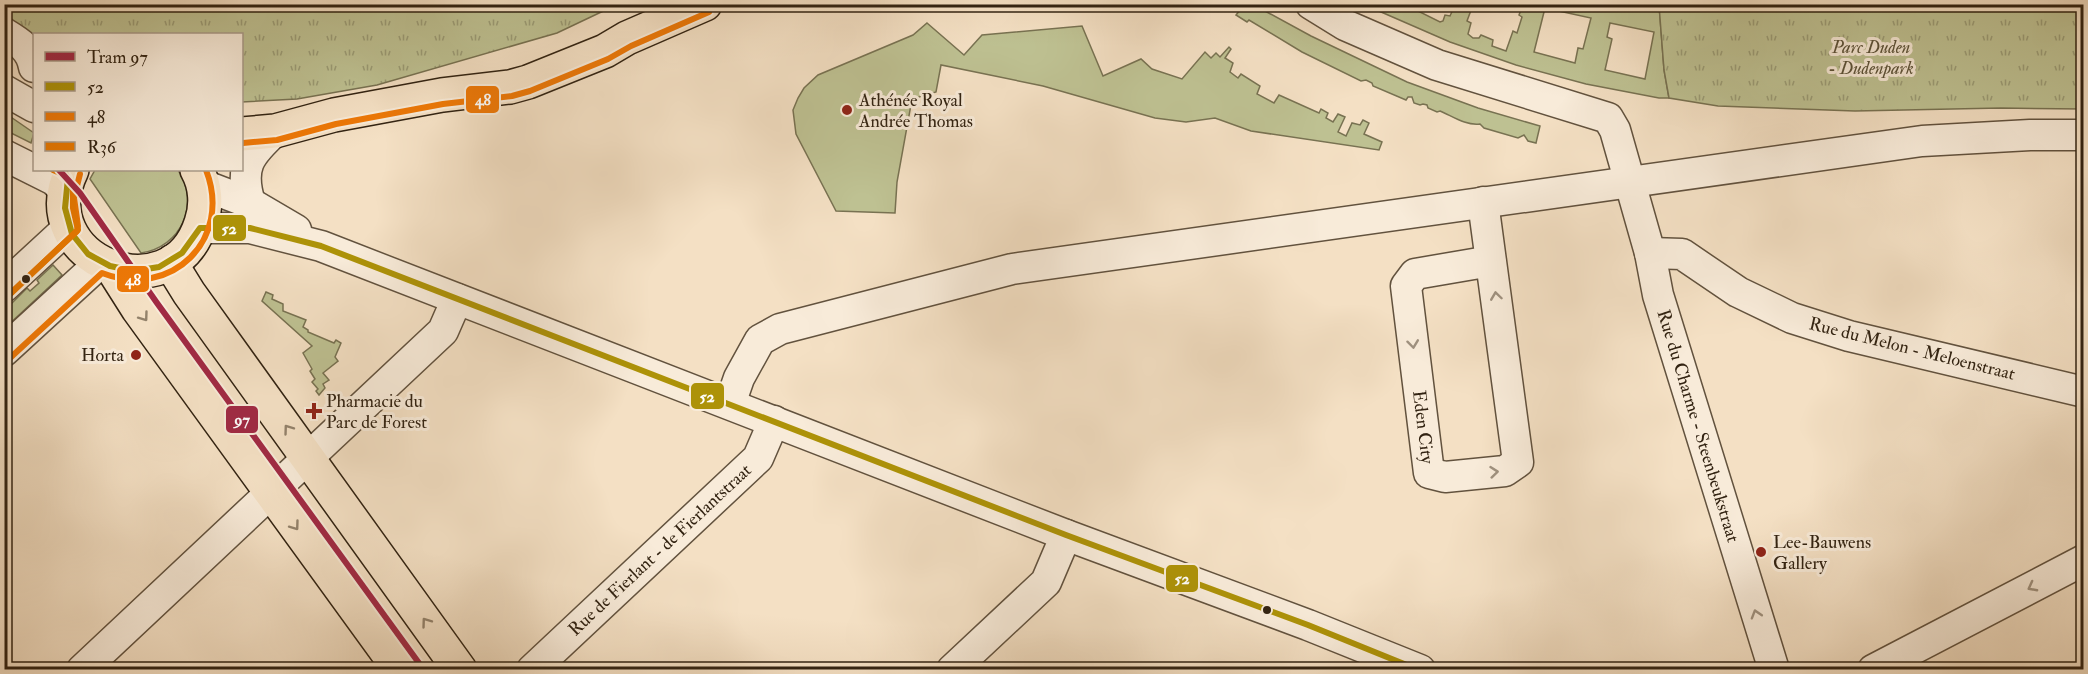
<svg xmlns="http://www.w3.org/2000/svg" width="2088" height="674" font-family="'IM FELL Double Pica',serif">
  <defs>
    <pattern id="park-tufts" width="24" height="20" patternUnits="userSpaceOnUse" patternTransform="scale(1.5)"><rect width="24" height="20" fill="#bec192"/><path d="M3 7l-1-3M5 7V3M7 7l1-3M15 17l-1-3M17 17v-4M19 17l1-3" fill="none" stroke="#9b9c76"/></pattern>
  </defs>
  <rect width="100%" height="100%" fill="#f4e0c4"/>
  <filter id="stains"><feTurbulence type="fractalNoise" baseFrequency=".00333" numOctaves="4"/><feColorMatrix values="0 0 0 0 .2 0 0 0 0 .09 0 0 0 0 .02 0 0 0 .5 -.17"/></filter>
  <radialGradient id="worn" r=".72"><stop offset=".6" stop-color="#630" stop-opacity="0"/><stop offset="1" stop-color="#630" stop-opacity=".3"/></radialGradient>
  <g fill="#bec192" stroke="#787252" stroke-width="1.5" fill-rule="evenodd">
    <path d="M1234,5h20l57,31 96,46 71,26 62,18 -4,17 -8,-2 -4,-6 -6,3 -34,-10 -4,-4c-14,2 -28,-8 -40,-13l-3,1 -9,-4 -1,-3 -4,-1 -3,1 -6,-2 -2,-6h-4l-2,3 -33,-14 -1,-3 -6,-3 -5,1 -59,-29 -53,-32 -2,2 -11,-7 4,-5z"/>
    <path d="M1365,5h41l34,17 3,-1 2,-6 5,1 5,-11h18l-6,16 4,2 -3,11 5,4h6l2,-3 12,5 -1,6 14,5 7,-20 4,2 5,-16 -3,-2 4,-10h136l5,65 5,28h-10l-73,-14 -70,-19 -66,-23zM1545,8l46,10 -8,31 -5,-1 -3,15 -41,-11zM1610,23l44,9 -9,47 -40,-9 7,-31 -5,-2z"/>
    <polygon points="927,23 964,55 982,35 1082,26 1103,76 1141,59 1152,69 1182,79 1205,52 1211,58 1216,53 1220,57 1229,47 1231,49 1225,58 1233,63 1230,72 1238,78 1241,74 1260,86 1257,94 1274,103 1279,95 1319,113 1321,109 1328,113 1326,118 1333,122 1338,114 1345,117 1338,132 1346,136 1352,123 1360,125 1363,120 1369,123 1364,134 1382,142 1379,150 1251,131 1215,118 1186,122 1155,118 1043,86 941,65 936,92 912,99 897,182 895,213 836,211 796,134 793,110 798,98 804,88 818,75 913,35"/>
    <polygon points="5,113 34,133 31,143 5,130 10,123 5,118"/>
    <path d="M95,170h83c23,34 3,77 -37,83l-51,-74z"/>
    <polygon points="53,265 62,275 5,328 5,310 27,288 30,291 39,283 37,280"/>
    <polygon points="266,292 273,295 272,299 283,304 283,311 306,320 303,327 308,330 308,332 334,343 336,340 341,343 335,357 338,361 323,373 329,380 323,384 325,388 319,395 316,391 318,389 312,382 315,379 310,371 312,369 303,353 312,346 262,301"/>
  </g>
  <g fill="url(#park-tufts)" stroke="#787252" stroke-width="1.5">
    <polygon points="4,5 616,5 557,33 377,85 297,99 242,102 242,34 34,34 34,37 5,18"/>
    <polygon points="1659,5 2083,5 2083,109 2001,108 1855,111 1718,106 1669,98 1664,70"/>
  </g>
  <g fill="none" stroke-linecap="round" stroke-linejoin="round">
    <g stroke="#62523e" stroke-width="33">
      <g id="minor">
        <polyline points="1311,4 1345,25 1437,65 1608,118 1615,130 1650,253 1658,295 1774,670"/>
        <path d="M4,33c15,9 27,16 30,34"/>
        <polyline points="4,90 34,107"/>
        <polyline points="4,155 54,180 65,191"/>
        <polyline points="203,185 250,203 296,230"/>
        <polyline points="1483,202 1518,462 1505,471 1445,477 1429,473 1406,286 1415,274 1491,261"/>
        <path d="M250,203c-11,-36 -1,-48 25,-72"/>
        <polyline points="200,228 250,228 321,246 1066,535 1308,625 1420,670"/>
        <polyline points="1650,253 1682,254 1738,292 1792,318 1849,336 2084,392"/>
        <polyline points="4,287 69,227"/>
        <polyline points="4,351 100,263"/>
        <polyline points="730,404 739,378 760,340 780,329 1012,269 1922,141 2030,135 2084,135"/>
        <polyline points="82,670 443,331 457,299"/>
        <polyline points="532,670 758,458 774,421"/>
        <polyline points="952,670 1046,582 1066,535"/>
        <polyline points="1873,670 2084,560"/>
      </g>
    </g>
    <g stroke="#322312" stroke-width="36">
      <g id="major">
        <polyline points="242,134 275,131 334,115 442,95 510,87 528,82 605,51 627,38 705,4"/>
        <path d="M72,170c-44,90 99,147 129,53 6,-17 5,-37 -4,-53"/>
        <polyline points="173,261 176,272 189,293 460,670"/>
        <polyline points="112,268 138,309 400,670"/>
      </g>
    </g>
    <use href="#minor" stroke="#f8ebd9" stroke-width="30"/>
    <use href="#major" stroke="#f4e0c4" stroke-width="33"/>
    <g stroke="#f8ebd9" stroke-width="10">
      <polyline id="bus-1" points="63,170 68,178 65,208 72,234 88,254 110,266 134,271 159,267 182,253 200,228 250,228 321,246 1066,535 1308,625 1419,670"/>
    </g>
    <g stroke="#f8ebd9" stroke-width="10">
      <g id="bus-2">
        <polyline points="243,143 277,140 336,124 443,104 512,96 530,91 608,59 631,46 709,12"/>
        <polyline points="10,294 77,231 78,226 74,198 80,174"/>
        <path d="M10,358l92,-85c70,27 131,-34 104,-103"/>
      </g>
    </g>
    <g stroke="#f8ebd9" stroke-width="10">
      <polyline id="bus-3" points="10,294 78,230 73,208 73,187 60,173 53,170"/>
    </g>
    <use href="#bus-1" stroke="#ad9208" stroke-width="6"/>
    <use href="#bus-2" stroke="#ed7807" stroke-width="6"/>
    <use href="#bus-3" stroke="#e67801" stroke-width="6"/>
    <g stroke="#f8ebd9" stroke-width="10">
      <polyline id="tram-1" points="59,170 80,193 157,303 424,670"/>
    </g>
    <use href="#tram-1" stroke="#a12944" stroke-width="6"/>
  </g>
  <defs><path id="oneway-chevron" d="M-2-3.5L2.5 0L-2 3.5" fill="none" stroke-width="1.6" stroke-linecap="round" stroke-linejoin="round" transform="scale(1.5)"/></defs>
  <g stroke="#9f917f">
    <use href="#oneway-chevron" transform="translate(1496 296) rotate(-98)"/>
    <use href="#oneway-chevron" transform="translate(1413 344) rotate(83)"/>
    <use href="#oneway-chevron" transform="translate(1494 472) rotate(-6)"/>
    <use href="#oneway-chevron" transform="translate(2032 587) rotate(152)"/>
    <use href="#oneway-chevron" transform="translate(1756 614) rotate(-107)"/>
  </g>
  <g stroke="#93826b">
    <use href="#oneway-chevron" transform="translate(144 317) rotate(54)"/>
    <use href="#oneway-chevron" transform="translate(288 429) rotate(-126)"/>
    <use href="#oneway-chevron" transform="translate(295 526) rotate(54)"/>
    <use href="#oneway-chevron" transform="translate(426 622) rotate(-126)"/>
  </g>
  <g fill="#8f2418" stroke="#f8ebd9" stroke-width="2">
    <circle cx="847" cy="110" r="6"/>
    <circle cx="136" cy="355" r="6"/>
    <path d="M311 402h6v6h6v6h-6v6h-6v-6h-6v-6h6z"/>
    <circle cx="1761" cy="552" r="6"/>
  </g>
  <g fill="#322312" stroke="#f8ebd9" stroke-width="2">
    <circle cx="26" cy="279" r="5"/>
    <circle cx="1267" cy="610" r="5"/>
  </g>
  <g text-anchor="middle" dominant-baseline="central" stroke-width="6" stroke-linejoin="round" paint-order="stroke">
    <g font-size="18" font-style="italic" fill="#5c5238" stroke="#f8ebd9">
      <text x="1871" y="47">Parc Duden<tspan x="1871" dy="21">- Dudenpark</tspan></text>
    </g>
    <g font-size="18" fill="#322312" stroke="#f8ebd9" text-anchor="start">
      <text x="859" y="100">Athénée Royal<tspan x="859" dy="21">Andrée Thomas</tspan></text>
      <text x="124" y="355" text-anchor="end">Horta</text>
      <text x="326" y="401">Pharmacie du<tspan x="326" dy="21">Parc de Forest</tspan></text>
      <text x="1773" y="542">Lee-Bauwens<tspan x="1773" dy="21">Gallery</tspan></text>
    </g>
    <g font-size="18" fill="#322312" stroke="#f8ebd9">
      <text transform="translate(1912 349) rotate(14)">Rue du Melon - Meloenstraat</text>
      <text transform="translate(1698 426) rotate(73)">Rue du Charme - Steenbeukstraat</text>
      <text transform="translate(1423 427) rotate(83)">Eden City</text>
      <text transform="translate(660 550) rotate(-43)">Rue de Fierlant - de Fierlantstraat</text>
    </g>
  </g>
  <g stroke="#f8ebd9" stroke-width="2">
    <rect x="465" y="85" width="35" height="29" rx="6" fill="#ed7807"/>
    <rect x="212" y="214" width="35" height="28" rx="6" fill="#ad9208"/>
    <rect x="116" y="265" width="34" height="28" rx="6" fill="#ed7807"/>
    <rect x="690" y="382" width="35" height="28" rx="6" fill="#ad9208"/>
    <rect x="225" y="405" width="34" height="29" rx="6" fill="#a12944"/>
    <rect x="1165" y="564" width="34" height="29" rx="6" fill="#ad9208"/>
  </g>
  <g font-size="16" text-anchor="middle" font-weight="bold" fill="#fff">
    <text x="483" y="105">48</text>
    <text x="229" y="234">52</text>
    <text x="133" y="285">48</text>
    <text x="707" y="402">52</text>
    <text x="242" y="425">97</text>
    <text x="1182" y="584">52</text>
  </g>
  <rect width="2088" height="674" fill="none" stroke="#f4e0c4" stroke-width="24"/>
  <rect x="6" y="6" width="2076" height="662" fill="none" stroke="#322312" stroke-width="3"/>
  <rect x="12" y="12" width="2064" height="650" fill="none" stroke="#322312" stroke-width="1.5"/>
  <rect x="33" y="33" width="210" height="138" fill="#f8ebd9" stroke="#a99b89" stroke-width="1.5"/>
  <rect x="45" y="52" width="30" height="9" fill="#a12944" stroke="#a99b89" stroke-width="1.5"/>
  <text x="87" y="63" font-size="18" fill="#322312">Tram 97</text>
  <rect x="45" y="82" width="30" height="9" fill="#ad9208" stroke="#a99b89" stroke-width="1.5"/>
  <text x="87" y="93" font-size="18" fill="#322312">52</text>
  <rect x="45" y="112" width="30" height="9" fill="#ed7807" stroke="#a99b89" stroke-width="1.5"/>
  <text x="87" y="123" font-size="18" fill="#322312">48</text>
  <rect x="45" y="142" width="30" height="9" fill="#e67801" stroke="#a99b89" stroke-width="1.5"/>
  <text x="87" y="153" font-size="18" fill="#322312">R36</text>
  <rect width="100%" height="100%" filter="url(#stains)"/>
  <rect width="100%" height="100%" fill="url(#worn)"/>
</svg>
